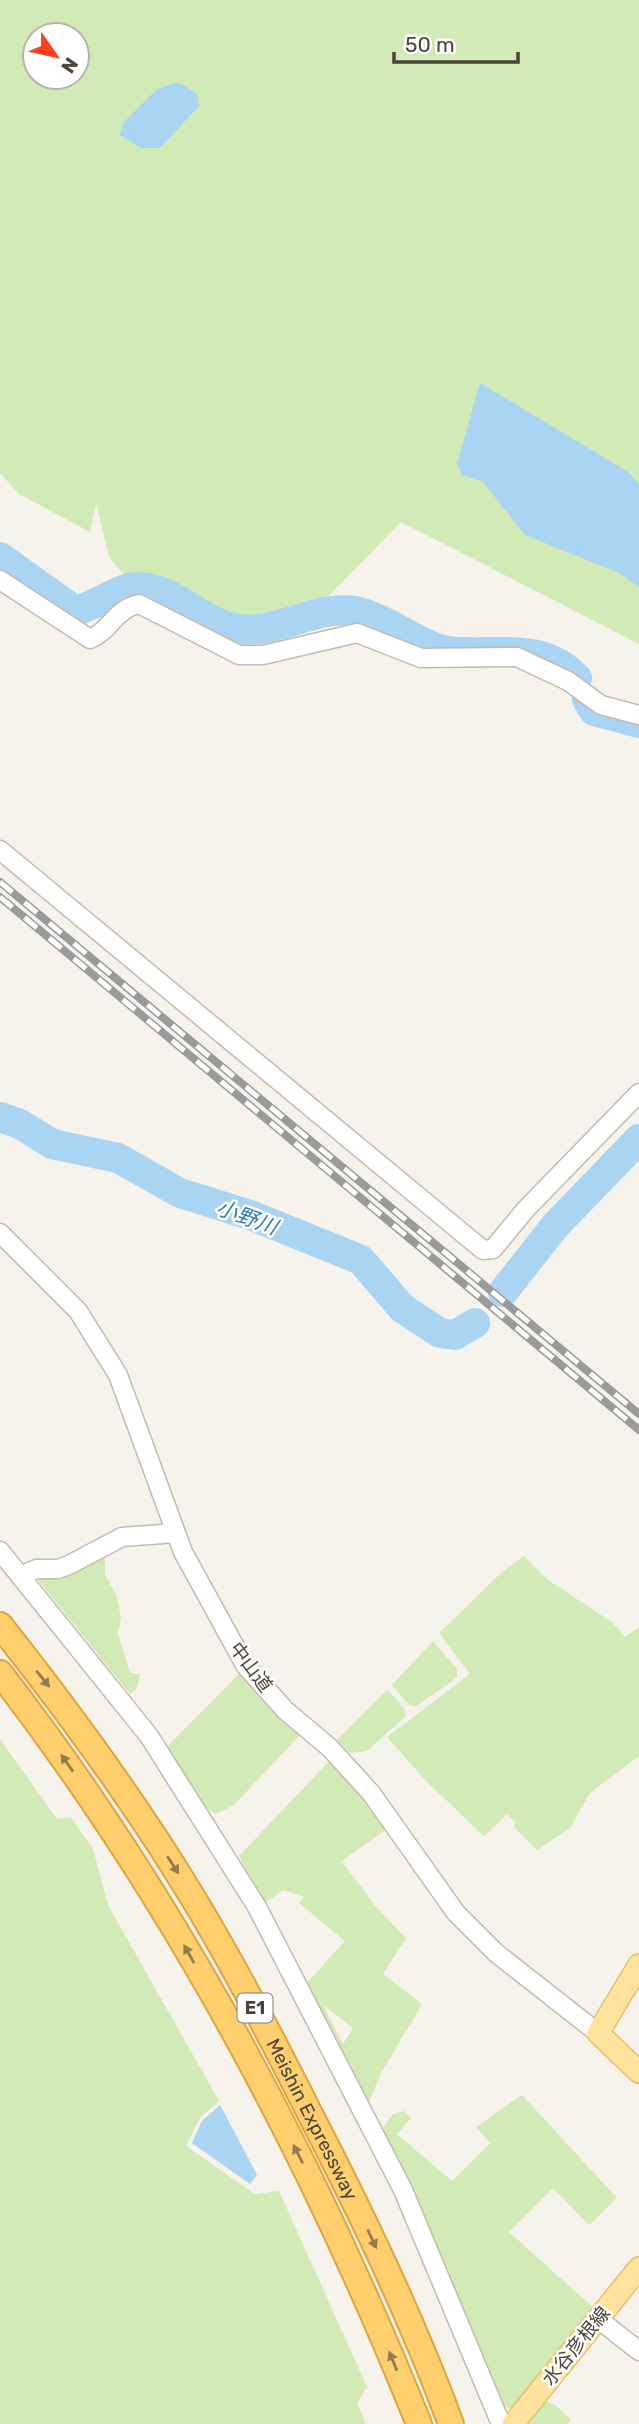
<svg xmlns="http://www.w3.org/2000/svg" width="639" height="2424" font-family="Rubik,'Noto Sans JP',sans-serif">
  <rect width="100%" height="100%" fill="#f6f3ec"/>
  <g fill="#d2eab5" fill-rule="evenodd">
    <path d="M0,0h639v644l-238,-122 -82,84 -80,28 -105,-47 -25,-30 -13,-54 -6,29 -71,-38 -19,-21zM35,35h42v42h-42z"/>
    <polygon points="105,1555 105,1574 117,1597 121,1618 118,1634 130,1673 140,1674 137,1689 130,1694 35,1576"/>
    <polygon points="524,1556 548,1580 613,1623 625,1637 639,1627 639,1756 590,1793 570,1828 537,1850 514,1827 515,1822 507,1814 484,1836 426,1781 387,1737 470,1674 439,1633 502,1572"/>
    <path d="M433,1641l24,28v8c-13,12 -29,19 -41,30l-7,-2 -17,-20z"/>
    <polygon points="240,1673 284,1722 301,1734 233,1806 215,1814 203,1805 165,1749"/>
    <polygon points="387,1690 405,1709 406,1716 367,1751 350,1753 337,1740"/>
    <polygon points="0,1739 57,1819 71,1817 93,1849 108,1905 219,2101 200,2118 186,2146 255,2194 279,2191 367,2387 357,2403 366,2424 0,2424"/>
    <path d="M331,1759l30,32 26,38 -45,32 34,46 30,31 -23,36 39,30 -41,69 -14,34 -62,-122 40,-44 -46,-38 5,-6 -21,-7 -18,13 -26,-47zM323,2005l30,23 -10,16z"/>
    <polygon points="522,2095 617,2198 589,2225 553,2188 509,2232 596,2310 514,2409 502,2406 380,2131 393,2114 405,2111 411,2118 397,2134 452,2181 490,2143 476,2127"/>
    <polygon points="545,2401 557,2406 571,2420 568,2424 523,2424"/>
  </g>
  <g fill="#a9d4f2">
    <polygon points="175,83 182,84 197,94 199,106 160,148 141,148 120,135 123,123 157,89"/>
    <polygon points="480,383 628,472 639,484 639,587 619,573 525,535 483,482 462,475 457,464"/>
    <polygon points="220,2105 257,2175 250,2184 192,2143 202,2121"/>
  </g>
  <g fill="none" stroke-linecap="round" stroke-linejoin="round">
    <g stroke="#a9d4f2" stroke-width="30">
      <path d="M0,557l75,54c19,-4 46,-25 64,-24 36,1 64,38 101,42 39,5 76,-24 115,-18 30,6 67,36 92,40 48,6 92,-12 130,27"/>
      <polyline points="587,700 594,711 639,723"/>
      <polyline points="0,1117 20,1124 52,1144 118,1158 180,1193 250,1215 361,1260 402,1308 440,1333 455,1335 475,1323"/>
      <polyline points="503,1292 555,1226 639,1139"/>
    </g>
    <g stroke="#c2bbae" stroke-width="21">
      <g id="minor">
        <path d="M0,580l90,59c19,-7 26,-31 49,-35l100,51h24l94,-22 64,25 96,-1 51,24 33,24 38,10"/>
        <polyline points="0,850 483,1250 493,1249 526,1209 639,1093"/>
        <polyline points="0,1233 78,1311 118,1375 183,1552 245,1665 285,1710 330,1748 371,1793 456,1913 496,1953 598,2033"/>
        <polyline points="0,1551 149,1736 257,1907 403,2190 501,2424"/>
        <polyline points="20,1576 36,1569 58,1569 69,1565 122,1537 176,1533"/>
        <polyline points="597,2318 639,2351"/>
      </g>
    </g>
    <g stroke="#e6c16a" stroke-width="24">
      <g id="major">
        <polyline points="639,1965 598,2033 639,2072"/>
        <polyline points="513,2424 639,2268"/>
      </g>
    </g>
    <g stroke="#e0a43c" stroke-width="28">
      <g id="highway">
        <path id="s1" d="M0,1625c68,86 133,174 190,268 44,72 83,147 121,223 52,100 101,202 140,308"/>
        <path d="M0,1673c176,228 312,485 419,751"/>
      </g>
    </g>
    <use href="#minor" stroke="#fff" stroke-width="18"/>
    <use href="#major" stroke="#ffe39c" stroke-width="21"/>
    <use href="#highway" stroke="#ffcf6e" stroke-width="24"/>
    <g stroke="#9a9a9a" stroke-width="8">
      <g id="rail">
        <polyline points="0,882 639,1414"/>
        <polyline points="0,897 639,1430"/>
      </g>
    </g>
    <use href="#rail" stroke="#fff" stroke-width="5" stroke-dasharray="16" stroke-linecap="butt"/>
  </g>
  <defs><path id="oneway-solid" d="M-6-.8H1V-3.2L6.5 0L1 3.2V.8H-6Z" transform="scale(1.75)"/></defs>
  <g fill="#937c4e">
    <use href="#oneway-solid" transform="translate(43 1679) rotate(51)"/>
    <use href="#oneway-solid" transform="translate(67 1763) rotate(-125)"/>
    <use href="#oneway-solid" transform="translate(173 1865) rotate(57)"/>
    <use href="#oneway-solid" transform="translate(189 1954) rotate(-119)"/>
    <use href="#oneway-solid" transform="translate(298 2154) rotate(-117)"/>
    <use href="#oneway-solid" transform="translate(372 2239) rotate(65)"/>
    <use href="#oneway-solid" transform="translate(393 2361) rotate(-112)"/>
  </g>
  <g text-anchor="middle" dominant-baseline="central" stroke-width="5" stroke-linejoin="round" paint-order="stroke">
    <rect fill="#fff" stroke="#817c74" stroke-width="2" x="237.5" y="1993.5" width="35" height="29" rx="5"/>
    <g font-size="18" font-weight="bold" fill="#4b4439">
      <text x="255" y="2008">E1</text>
    </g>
    <g font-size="19" fill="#4b4439" stroke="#fff">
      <text transform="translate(251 1667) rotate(53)">中山道</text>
      <text stroke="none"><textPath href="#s1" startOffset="586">Meishin Expressway</textPath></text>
      <text transform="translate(576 2346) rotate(-51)">水谷彦根線</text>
    </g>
    <g font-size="21" font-style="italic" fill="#2e7ab2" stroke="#fff">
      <text transform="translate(247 1217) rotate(20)">小野川</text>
    </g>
  </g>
  <g transform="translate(56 56) rotate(124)"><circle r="33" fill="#ffffff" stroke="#b7b4b0" stroke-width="2"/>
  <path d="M0-5L12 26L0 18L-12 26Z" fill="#fc3f1d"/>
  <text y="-10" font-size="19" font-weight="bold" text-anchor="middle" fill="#4b4439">N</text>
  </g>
  <path d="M394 52v10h124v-10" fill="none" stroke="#4b4439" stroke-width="3.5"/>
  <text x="405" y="52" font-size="21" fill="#4b4439" stroke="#ffffff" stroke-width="5" paint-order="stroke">50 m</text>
</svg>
